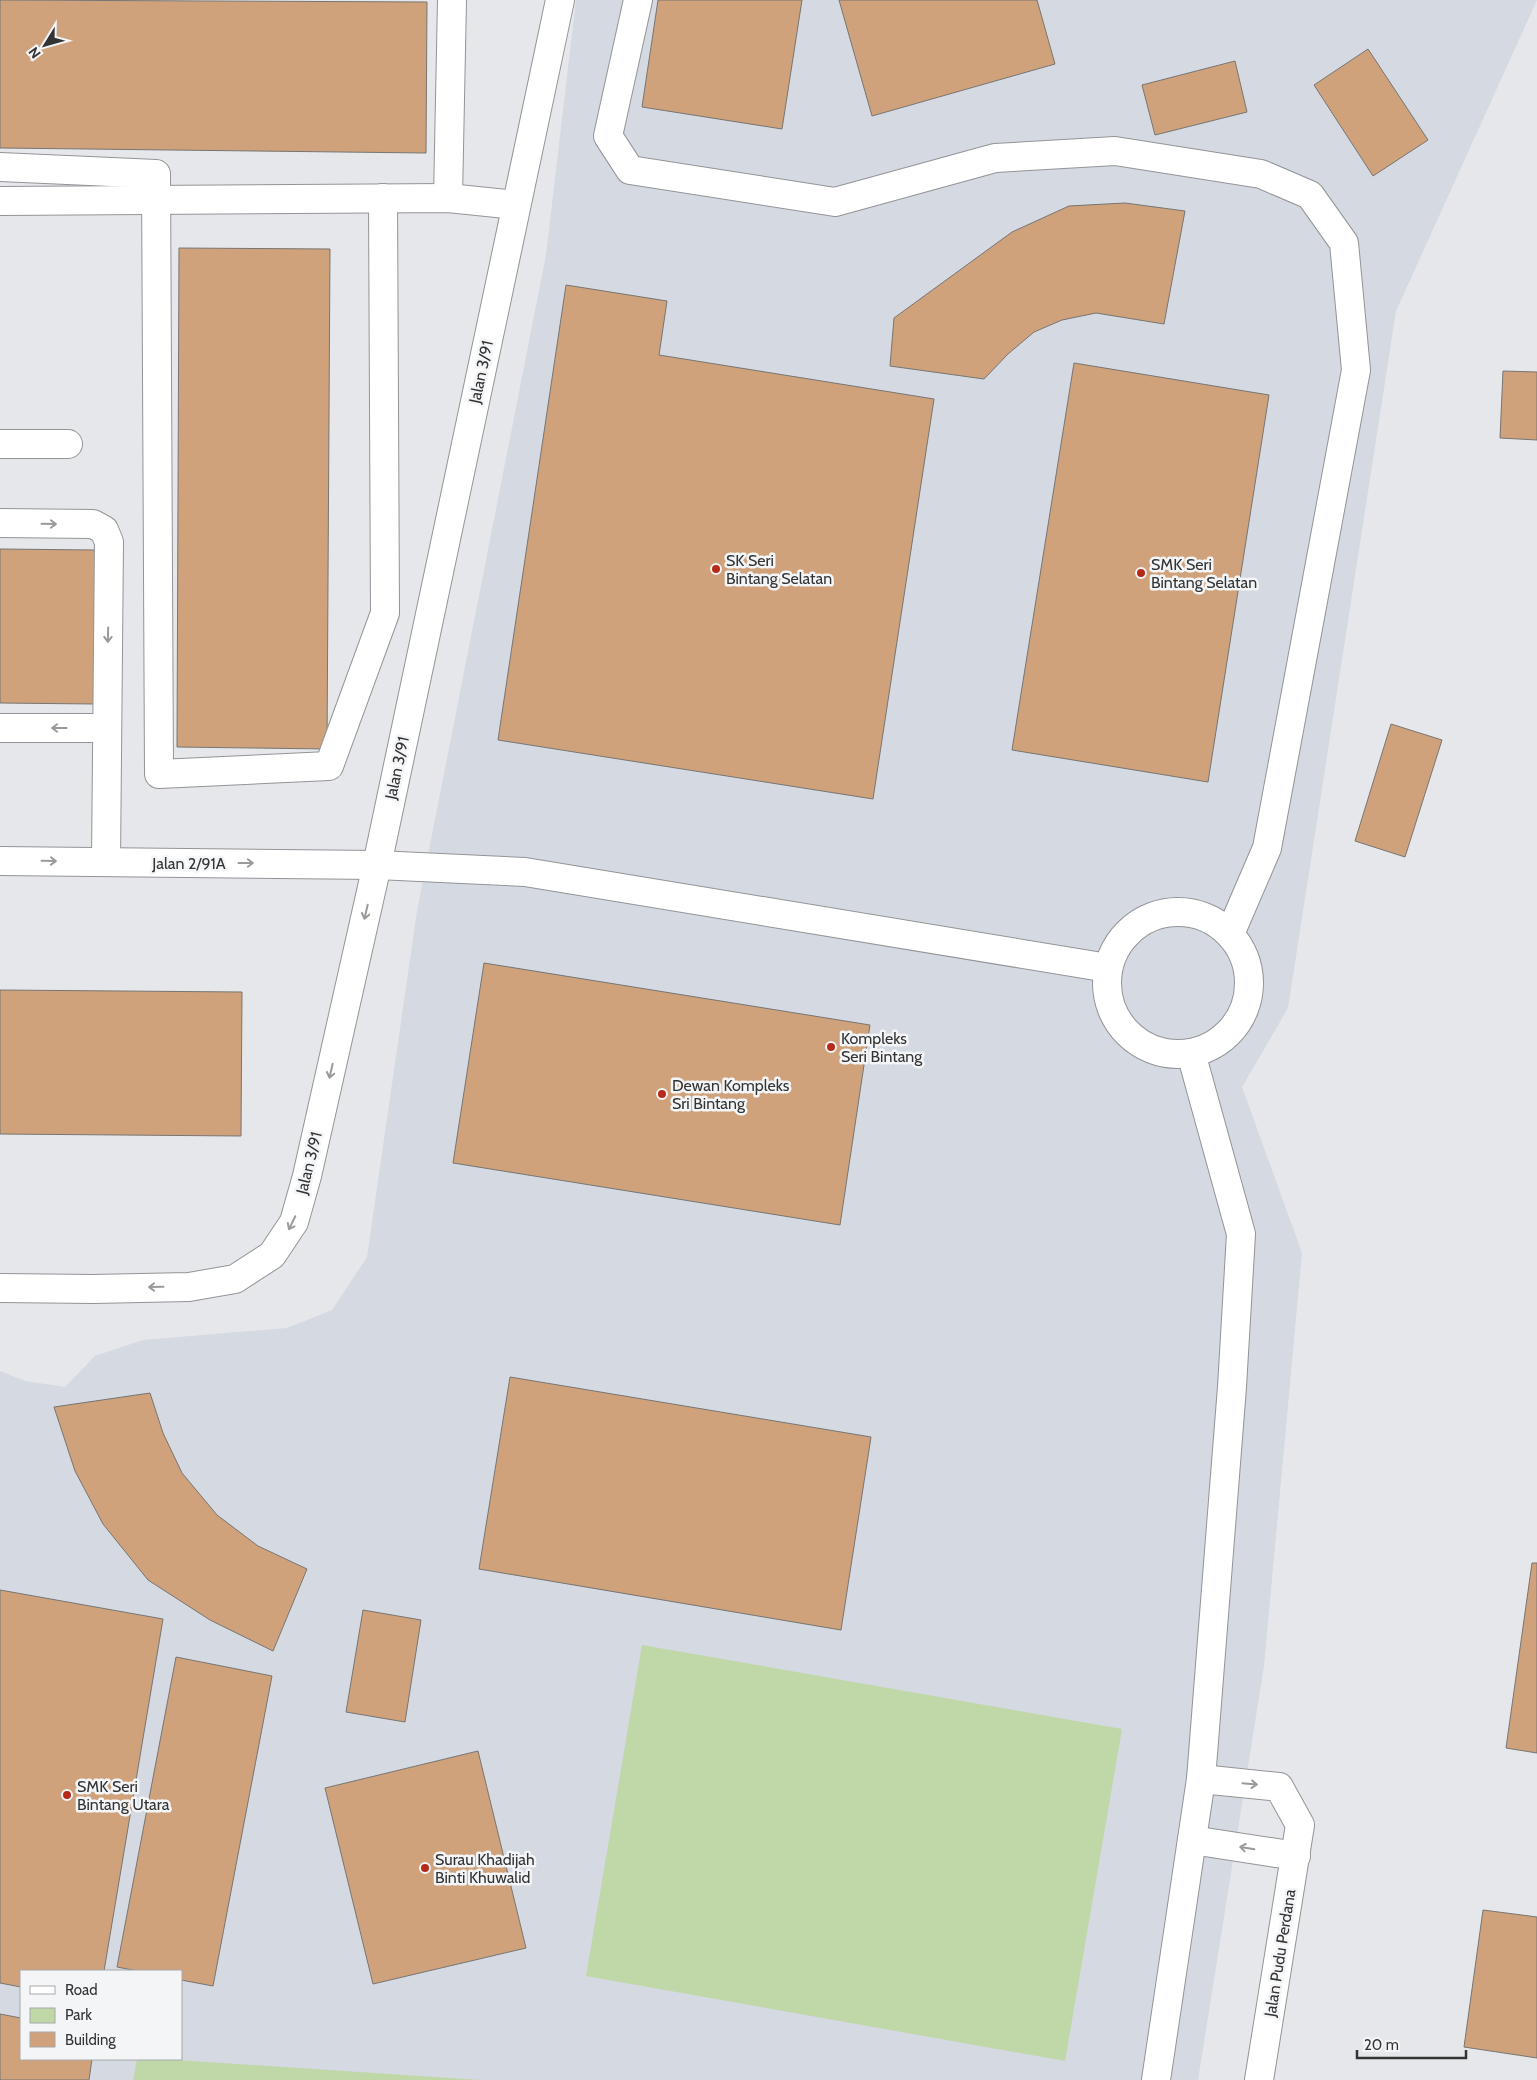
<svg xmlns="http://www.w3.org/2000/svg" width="1537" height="2080" font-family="Cabin,sans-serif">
  <rect width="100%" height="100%" fill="#e6e7ea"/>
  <path fill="#d4d9e2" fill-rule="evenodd" d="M576,0h961l-141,311 -108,697 -46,79 60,166 -38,413 -66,414h-1198v-709l25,10 40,6 30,-31 48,-16 144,-12 45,-18 35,-53 50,-346 129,-656zM21,1971h160v88h-160z"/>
  <g fill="#c0d7a8">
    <polygon points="642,1645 1122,1729 1065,2061 586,1976"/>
    <polygon points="137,2059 162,2059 480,2080 133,2080"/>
  </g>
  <g fill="#cfa27b" stroke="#777573">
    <polygon points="0,0 427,2 426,153 0,148"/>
    <polygon points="658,0 802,0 782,129 642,107"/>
    <polygon points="839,0 1037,0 1055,64 872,116"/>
    <polygon points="1368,49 1428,140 1373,176 1314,85"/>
    <polygon points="1235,61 1247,112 1155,135 1142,85"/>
    <polygon points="1125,203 1185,211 1164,324 1096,313 1062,320 1034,332 1008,354 984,379 890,366 894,318 1012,232 1069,206"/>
    <polygon points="179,248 330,249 327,749 177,747"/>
    <polygon points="566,285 667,301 659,355 934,399 873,799 498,740"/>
    <polygon points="1074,363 1269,395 1208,782 1012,750"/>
    <polygon points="1503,371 1537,372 1537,440 1500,438"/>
    <polygon points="0,549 95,550 95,704 0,703"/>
    <polygon points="1391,724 1442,740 1405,857 1355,841"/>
    <polygon points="484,963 870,1025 840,1225 453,1163"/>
    <polygon points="0,990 242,992 241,1136 0,1134"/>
    <polygon points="510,1377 871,1437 841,1630 479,1569"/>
    <polygon points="150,1393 163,1433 182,1473 217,1515 258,1546 307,1569 273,1651 210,1620 148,1580 103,1524 75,1471 54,1407"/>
    <polygon points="1532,1563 1537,1563 1537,1753 1506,1748"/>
    <polygon points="0,1590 163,1619 104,1971 21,1971 21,1987 0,1983"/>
    <polygon points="363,1610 421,1620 405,1722 346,1712"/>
    <polygon points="176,1657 272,1676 213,1986 181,1980 181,1971 138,1971 117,1967"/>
    <polygon points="478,1751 526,1948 373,1984 325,1788"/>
    <polygon points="1483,1910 1537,1917 1537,2058 1464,2047"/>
    <polygon points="0,2014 21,2018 21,2059 92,2059 89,2080 0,2080"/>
  </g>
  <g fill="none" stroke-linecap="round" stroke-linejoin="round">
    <g stroke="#939497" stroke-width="30">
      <g id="minor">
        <polyline points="638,0 608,136 630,170 835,202 995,158 1115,151 1261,174 1310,195 1344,243 1356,370 1267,848 1230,934"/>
        <polyline points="0,167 156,174 159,774 329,766 385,613 383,198"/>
        <polyline points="448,198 452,0"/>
        <polyline points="0,201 448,198 516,205"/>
        <polyline points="0,444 68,444"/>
        <polyline points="0,523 93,524 104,530 109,542 106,862"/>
        <polyline points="0,728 107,728"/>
        <polyline points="0,861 377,865 525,872 1108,968"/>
        <circle cx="1178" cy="983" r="71"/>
        <polyline points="0,1288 93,1289 189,1287 235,1279 272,1255 294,1222 307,1176 377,865 560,0"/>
        <polyline points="1201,1779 1279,1787 1300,1825 1259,2080"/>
        <polyline points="1192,1840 1296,1856"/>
        <polyline points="1156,2080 1201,1779 1232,1387 1241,1234 1191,1053"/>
      </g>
    </g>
    <use href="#minor" stroke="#fff" stroke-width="28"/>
  </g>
  <defs><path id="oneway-shaft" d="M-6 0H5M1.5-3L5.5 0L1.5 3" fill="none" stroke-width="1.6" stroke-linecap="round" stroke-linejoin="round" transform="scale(1.25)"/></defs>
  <g stroke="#9a9a9a">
    <use href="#oneway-shaft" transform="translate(49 524) rotate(1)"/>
    <use href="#oneway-shaft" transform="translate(108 635) rotate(91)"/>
    <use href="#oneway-shaft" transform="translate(59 728) rotate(180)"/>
    <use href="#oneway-shaft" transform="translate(49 861) rotate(1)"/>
    <use href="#oneway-shaft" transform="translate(246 863)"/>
    <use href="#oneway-shaft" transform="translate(366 912) rotate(103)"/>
    <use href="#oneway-shaft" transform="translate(331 1071) rotate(103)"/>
    <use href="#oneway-shaft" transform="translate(292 1223) rotate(116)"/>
    <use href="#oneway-shaft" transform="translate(156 1287) rotate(179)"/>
    <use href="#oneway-shaft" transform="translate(1250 1784) rotate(5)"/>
    <use href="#oneway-shaft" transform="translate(1247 1848) rotate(-171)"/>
  </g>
  <g fill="#b72a19" stroke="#f3f5f7" stroke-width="2">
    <circle cx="716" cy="569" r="5"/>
    <circle cx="1141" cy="573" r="5"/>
    <circle cx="831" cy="1047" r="5"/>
    <circle cx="662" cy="1094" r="5"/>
    <circle cx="67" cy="1795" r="5"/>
    <circle cx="425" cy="1868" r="5"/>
  </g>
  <g text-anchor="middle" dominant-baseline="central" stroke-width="5" stroke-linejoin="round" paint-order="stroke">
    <g font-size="16" fill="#343435" stroke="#f3f5f7">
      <text transform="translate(481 372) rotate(-78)">Jalan 3/91</text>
      <text transform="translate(397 768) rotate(-78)">Jalan 3/91</text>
      <text x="189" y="863">Jalan 2/91A</text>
      <text transform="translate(309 1163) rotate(-76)">Jalan 3/91</text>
      <text transform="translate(1280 1953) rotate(-81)">Jalan Pudu Perdana</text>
    </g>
    <g font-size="16" fill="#343435" stroke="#f3f5f7" text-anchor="start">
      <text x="726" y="560">SK Seri<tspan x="726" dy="18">Bintang Selatan</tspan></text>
      <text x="1151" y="564">SMK Seri<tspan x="1151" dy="18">Bintang Selatan</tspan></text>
      <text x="841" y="1038">Kompleks<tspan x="841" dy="18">Seri Bintang</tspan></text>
      <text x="672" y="1085">Dewan Kompleks<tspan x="672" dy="18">Sri Bintang</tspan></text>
      <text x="77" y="1786">SMK Seri<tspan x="77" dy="18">Bintang Utara</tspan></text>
      <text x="435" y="1859">Surau Khadijah<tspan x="435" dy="18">Binti Khuwalid</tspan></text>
    </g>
  </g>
  <rect x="20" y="1970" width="162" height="90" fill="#f3f5f7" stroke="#a7a8a9"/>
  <rect x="30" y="1986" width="25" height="8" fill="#ffffff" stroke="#a7a8a9"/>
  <text x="65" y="1995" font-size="15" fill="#343435">Road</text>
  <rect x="30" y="2008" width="25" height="15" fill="#c0d7a8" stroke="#a7a8a9"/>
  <text x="65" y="2020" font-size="15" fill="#343435">Park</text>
  <rect x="30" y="2032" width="25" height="15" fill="#cfa27b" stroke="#a7a8a9"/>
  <text x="65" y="2045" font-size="15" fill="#343435">Building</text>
  <g transform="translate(45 45) rotate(233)" stroke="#f3f5f7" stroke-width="4" paint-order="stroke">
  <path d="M0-4L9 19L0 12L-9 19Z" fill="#343435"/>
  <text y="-8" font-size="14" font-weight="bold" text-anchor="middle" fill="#343435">N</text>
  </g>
  <path d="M1357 2050v8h109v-8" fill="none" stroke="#343435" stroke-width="2.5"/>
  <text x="1364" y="2050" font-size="15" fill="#343435" stroke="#f3f5f7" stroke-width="4" paint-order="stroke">20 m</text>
</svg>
